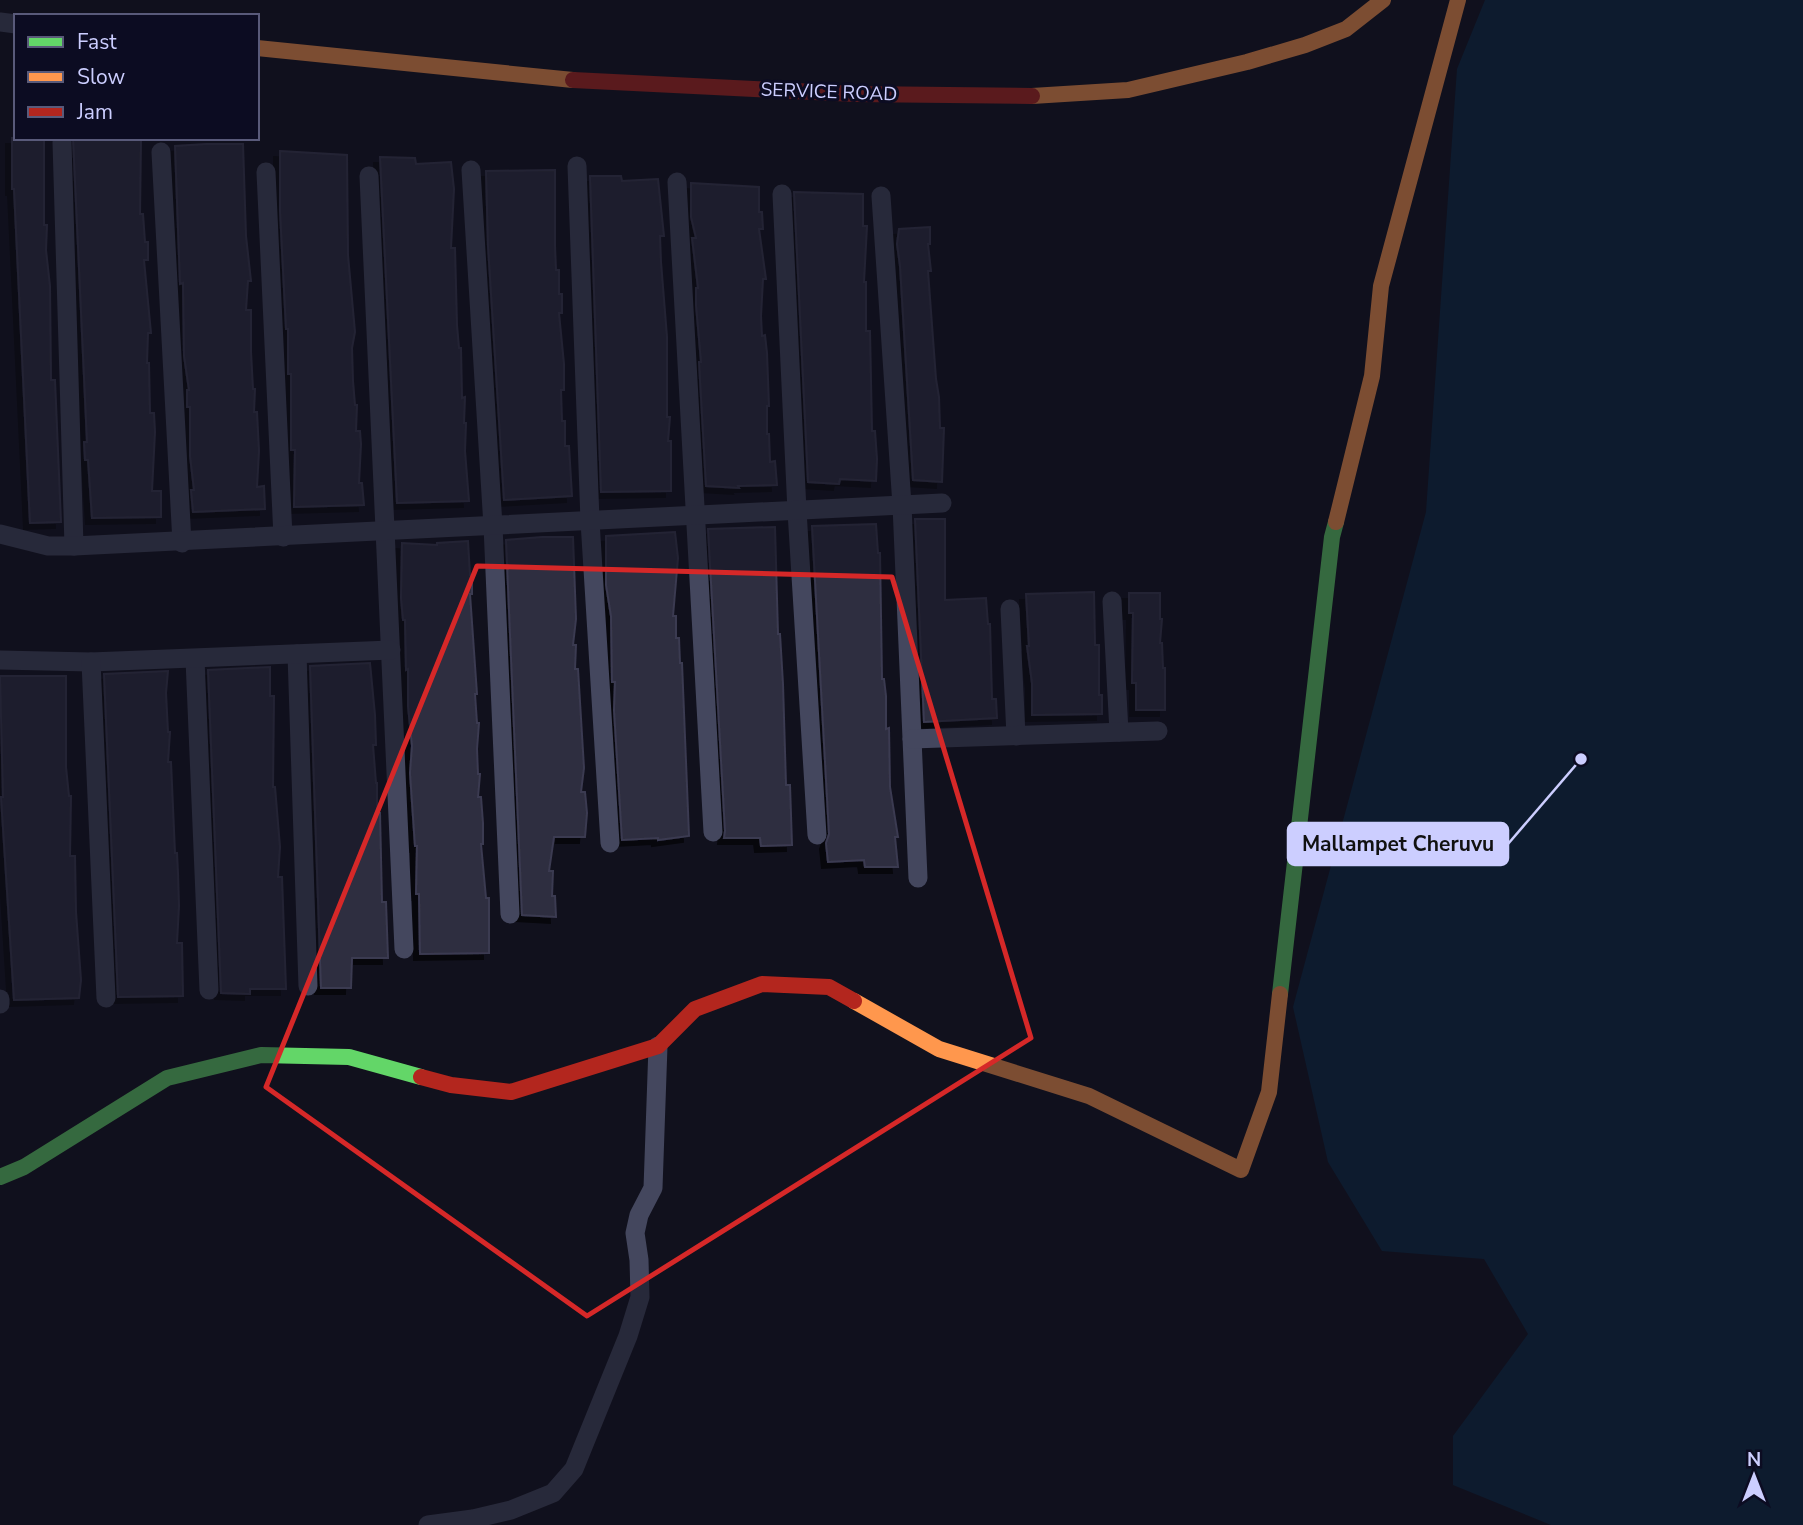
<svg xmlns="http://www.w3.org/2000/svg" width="1803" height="1525" font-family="'Nunito Sans',sans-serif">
  <defs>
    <filter id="shadow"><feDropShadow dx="-6" dy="6" stdDeviation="0" flood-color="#0009"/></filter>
  </defs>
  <rect width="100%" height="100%" fill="#11111d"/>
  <polygon fill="#0a2944" points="1485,0 1803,0 1803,1525 1551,1525 1453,1485 1453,1436 1528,1334 1484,1259 1382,1251 1328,1162 1293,1007 1426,512 1457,69"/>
  <g fill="#2e2e3f" stroke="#3b3a51" stroke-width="2" filter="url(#shadow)">
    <polygon points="12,138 44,138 44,225 47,225 46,250 50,286 51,380 55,380 61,522 30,523 14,189 12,189"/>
    <polygon points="73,138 141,138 140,214 143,214 145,242 148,242 148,260 144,260 151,333 148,333 147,363 149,363 150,413 154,413 155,432 152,491 161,491 161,517 92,518 88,460 85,460 84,442 87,442"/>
    <polygon points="206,144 243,144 246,236 251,281 248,281 246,310 251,310 251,352 253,389 255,389 254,412 257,412 259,451 257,487 264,486 265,509 193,512 191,490 194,490 190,456 190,407 187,407 187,390 189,390 184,356 183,283 180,284 175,146"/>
    <polygon points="280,151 347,155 348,255 355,332 352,348 353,381 355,405 357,405 356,431 360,431 361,444 359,483 362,483 364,505 294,507 295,450 291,450 291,374 288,374 288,329 286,329 280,211"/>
    <polygon points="380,157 415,158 416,164 451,162 454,189 451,248 455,248 457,325 459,348 461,348 462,398 465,397 464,423 466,423 465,451 469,501 397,503"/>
    <polygon points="555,170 555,246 556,270 559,270 559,294 562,294 562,313 559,313 564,364 564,390 561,390 562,421 565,421 565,446 569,446 572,496 504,500 488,246 486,171"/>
    <polygon points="590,176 621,176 622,181 658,179 664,236 660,236 661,262 667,337 667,417 670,417 668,441 671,441 671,491 601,492"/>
    <polygon points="691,183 759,187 759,212 762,212 763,229 759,229 766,279 763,279 761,316 762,336 765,335 767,353 769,406 767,406 767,434 769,434 770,462 775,461 777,485 738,486 739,488 706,486 699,362 701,362 696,305 696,288 698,288 692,238 696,238 691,217"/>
    <polygon points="794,192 863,194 863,226 867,226 864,282 866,282 866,331 870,331 872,431 875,431 877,459 876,481 840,479 839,484 808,482"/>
    <polygon points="930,227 930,244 928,244 931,271 928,271 936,379 939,397 940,428 944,428 942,482 913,480 900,266 897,244 899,229"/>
    <polygon points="915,519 945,519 945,600 986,598 988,624 990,624 992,699 996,699 997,718 924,722"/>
    <polygon points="876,524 878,553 880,553 882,679 884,679 886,696 886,729 889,728 890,787 898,837 895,837 898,867 865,867 864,860 828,862 826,843 829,834 812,526"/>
    <polygon points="775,527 778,634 780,634 783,684 786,785 790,785 792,845 761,846 760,838 724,838 725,831 708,529"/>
    <polygon points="675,532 678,558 673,616 676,616 676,638 679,638 680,663 682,663 689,836 658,840 658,838 622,840 614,710 615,682 612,682 611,616 606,585 606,536"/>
    <polygon points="542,537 573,537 576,619 573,645 576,645 575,669 578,669 584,768 581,792 585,792 587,813 585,837 554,837 549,871 553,871 552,896 555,896 556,917 522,915 506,540"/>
    <polygon points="468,541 470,575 472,576 472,594 470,594 477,694 475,694 477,723 479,723 477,749 478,774 480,774 478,797 481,797 483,823 483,844 481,844 486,898 489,898 489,953 420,954 419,894 416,894 417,846 415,846 410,773 412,746 408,706 408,669 406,670 405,620 403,620 401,598 402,543 437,545 437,543"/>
    <polygon points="1094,592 1095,645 1099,645 1099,695 1102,695 1102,714 1032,715 1032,683 1027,646 1029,646 1026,594"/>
    <polygon points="1129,593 1160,593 1160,619 1162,619 1160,643 1162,643 1163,668 1165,668 1165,710 1136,710 1136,683 1132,683 1133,613 1129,613"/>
    <polygon points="370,663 375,715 376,745 373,745 376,783 377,783 377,813 380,813 382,902 386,902 388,958 352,958 351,988 321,988 310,666"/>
    <polygon points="270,667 270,696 274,696 273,787 275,787 280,847 278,877 282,877 286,989 250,989 250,994 221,993 208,670"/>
    <polygon points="168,671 166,693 168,732 170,732 168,762 171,762 175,853 177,853 178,873 179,906 177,943 182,943 183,996 118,997 104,674"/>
    <polygon points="0,676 66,676 66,767 69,796 71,796 70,856 75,856 76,912 81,980 79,998 14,1000 1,797 3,797"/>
  </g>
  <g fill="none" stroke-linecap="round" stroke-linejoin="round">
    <g stroke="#44475e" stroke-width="19">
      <polyline points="0,22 16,24"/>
      <polyline points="62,142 74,546"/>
      <polyline points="161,152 182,543"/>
      <polyline points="577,166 590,521 610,843"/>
      <polyline points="471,170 493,526 510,914"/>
      <polyline points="266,172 283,537"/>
      <polyline points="369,176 404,949"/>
      <polyline points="677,182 713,832"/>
      <polyline points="782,194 797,511 817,835"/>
      <polyline points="881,196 902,505 918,878"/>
      <polyline points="0,534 48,546 74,546 942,503"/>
      <polyline points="1112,601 1119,732"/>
      <polyline points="1010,609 1016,736"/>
      <polyline points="297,654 308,986"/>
      <polyline points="195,659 209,990"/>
      <polyline points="0,660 91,662 391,650"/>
      <polyline points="91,662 106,998"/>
      <polyline points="912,739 1158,731"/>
      <polyline points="0,999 0,1004"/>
      <polyline points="428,1525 473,1519 511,1510 553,1493 574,1469 628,1336 640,1297 639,1260 635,1233 639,1215 653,1188 658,1046"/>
    </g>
    <g stroke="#63d668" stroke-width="16">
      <polyline points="1280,994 1332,537 1336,522"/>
      <polyline points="0,1177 24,1167 167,1078 261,1055 349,1057 421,1077"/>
    </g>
    <g stroke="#ff974d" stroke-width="16">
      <polyline points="257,48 573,80"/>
      <polyline points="1032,96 1128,90 1247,62 1305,45 1346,29 1383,0"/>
      <polyline points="1336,522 1372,376 1381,286 1458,0"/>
      <polyline points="854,1001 939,1049 1089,1096 1241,1170 1269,1092 1280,994"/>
    </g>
    <g stroke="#b3261e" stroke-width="16">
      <polyline points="573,80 855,94 1032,96"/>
      <polyline points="421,1077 451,1085 511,1092 658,1046 695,1009 762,984 829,987 854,1001"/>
    </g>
  </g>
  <path d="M0 0H1803V1525H0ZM477,566l415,11 139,461 -444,278 -321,-229z" fill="#11111d" fill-opacity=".55" fill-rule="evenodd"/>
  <path fill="none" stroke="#d62828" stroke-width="5" stroke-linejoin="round" d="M477,566l415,11 139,461 -444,278 -321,-229z"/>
  <g text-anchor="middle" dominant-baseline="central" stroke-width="6" stroke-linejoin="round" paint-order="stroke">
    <g font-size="19" fill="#ccceff" stroke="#0c0c22">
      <text transform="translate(829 92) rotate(2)">SERVICE ROAD</text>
    </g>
  </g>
  <path fill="none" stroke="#ccceff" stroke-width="2.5" d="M1581 759L1508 844"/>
  <circle fill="#ccceff" stroke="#0c0c22" stroke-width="2.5" cx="1581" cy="759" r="7"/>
  <rect fill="#ccceff" stroke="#ccceff" stroke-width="2.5" x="1288" y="823" width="220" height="42" rx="7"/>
  <g font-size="21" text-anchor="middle" font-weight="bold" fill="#111">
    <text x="1398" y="851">Mallampet Cheruvu</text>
  </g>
  <rect x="14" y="14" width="245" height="126" fill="#0c0c22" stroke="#595a7a" stroke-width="2"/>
  <rect x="28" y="37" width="35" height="10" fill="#63d668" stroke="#595a7a" stroke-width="2"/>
  <text x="77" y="49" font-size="21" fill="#ccceff">Fast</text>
  <rect x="28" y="72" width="35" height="10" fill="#ff974d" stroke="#595a7a" stroke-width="2"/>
  <text x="77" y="84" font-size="21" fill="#ccceff">Slow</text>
  <rect x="28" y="107" width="35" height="10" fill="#b3261e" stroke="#595a7a" stroke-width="2"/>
  <text x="77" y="119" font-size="21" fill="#ccceff">Jam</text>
  <g transform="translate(1754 1476)" stroke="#0c0c22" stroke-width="5" paint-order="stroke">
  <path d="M0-5L12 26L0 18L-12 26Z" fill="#ccceff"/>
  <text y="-10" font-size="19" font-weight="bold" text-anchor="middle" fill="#ccceff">N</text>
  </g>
</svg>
